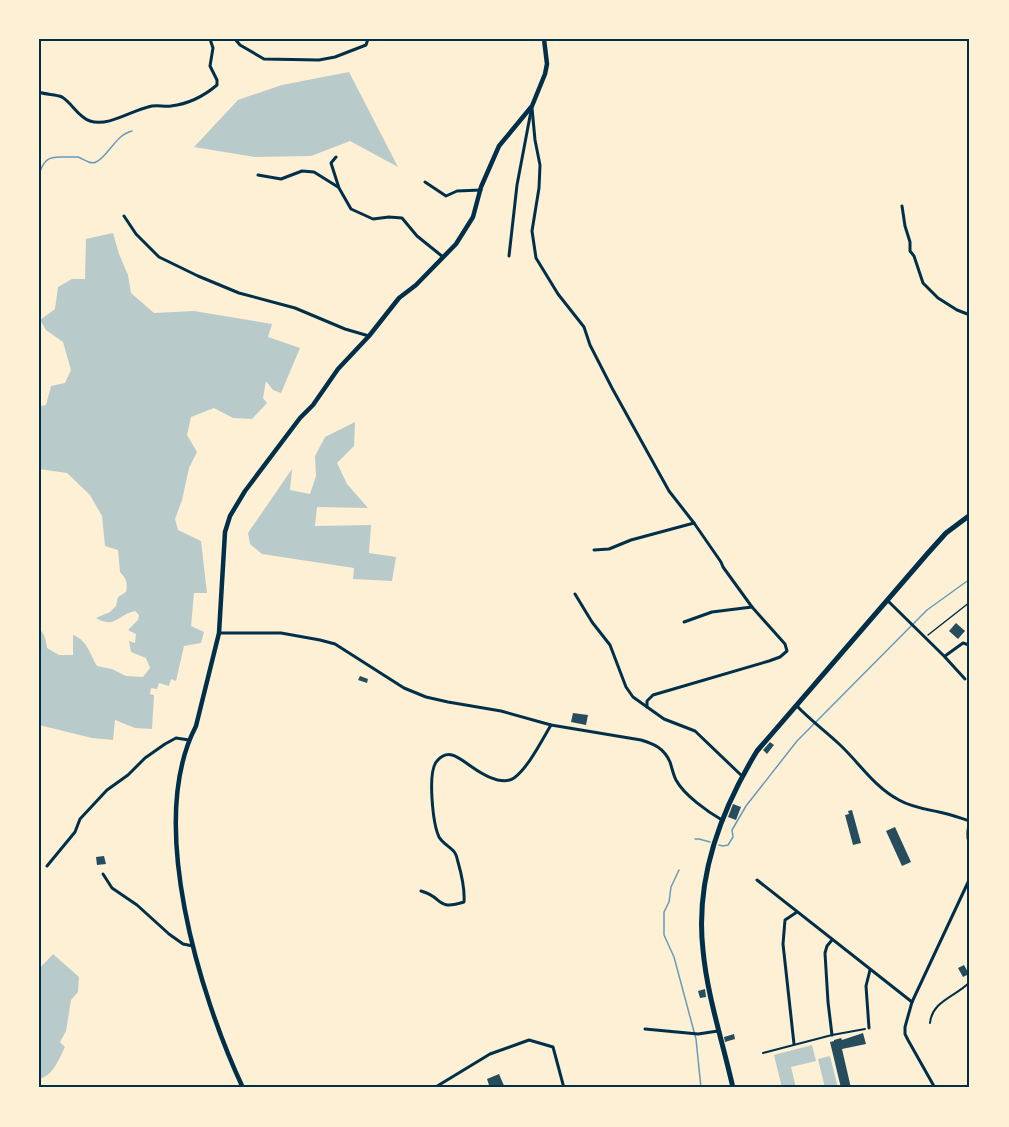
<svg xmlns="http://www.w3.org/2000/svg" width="1009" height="1127" font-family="'Zilla Slab',serif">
  <rect width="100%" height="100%" fill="#fdf0d5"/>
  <g fill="#b9caca">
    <polygon points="349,72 398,167 350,141 311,156 255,157 194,147 238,100 282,85"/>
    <path d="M113,233l6,21 9,21 3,18 23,20 40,-2 78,13 -4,13 32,11 -19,45 -8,-3 -7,-9 -3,17 4,5 -15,16 -19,-1 -19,-10 -23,9 -4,18 10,17 -8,16 -7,32 -7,19 3,11 23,11 6,52h-13l-3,33 13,6 -3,11 -17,3 -8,35 -5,-2 -2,7 -10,-3 -2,6 -6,-1 -1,6 4,1 -2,34 -17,-1 -20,-8 -2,20 -21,-2 -53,-13v-96c6,4 7,12 8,19l12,7h14v-20c14,5 17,19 24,31l15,3 14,7 17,1 7,-9 -4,-10 -15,-6 -2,-11 6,2 1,-9 -8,-4 10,-10 1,-5 -4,-4c-18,4 -19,18 -39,7l14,-6 6,-6 2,-9 8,-5c2,-9 0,-14 -6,-20l-2,-22 -13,-4 -3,-30 -12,-21 -23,-22 -28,-4v-61l1,-2 6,-1 5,-19 14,-3 6,-13 -8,-28 -17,-12 -6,-10 15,-11 3,-22 14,-8h13l1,-40z"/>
    <polygon points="355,422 354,446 337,463 347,484 368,508 317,507 315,526 371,525 369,553 396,557 392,581 353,579 354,568 262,554 250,544 248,533 292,469 290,490 310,494 316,476 315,456 325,437"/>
    <path d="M53,954l26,23 -1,15 -7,8 -5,31 -6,11 5,5c-6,12 -12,29 -26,32v-110z"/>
    <polygon points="812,1045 816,1061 791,1067 796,1088 782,1088 774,1055"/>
    <polygon points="830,1056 838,1088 825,1088 818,1059"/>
  </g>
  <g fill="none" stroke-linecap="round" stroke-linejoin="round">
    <g stroke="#669bbc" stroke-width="1.5">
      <path d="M39,174c5,-14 9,-18 25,-17 4,0 10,0 14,0 6,2 12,8 18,5 12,-5 19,-27 36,-31"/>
      <polyline points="695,839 699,839 710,842"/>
      <polyline points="719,845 723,846 728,845 733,837 732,830 746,806 797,741 927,610 970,579"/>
      <polyline points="679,870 671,887 669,902 664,912 664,935 674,957 696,1039 701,1088"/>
    </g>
  </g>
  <g fill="#264d5e">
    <polygon points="956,623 965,631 958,639 949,631"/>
    <polygon points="360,676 368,679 367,683 358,680"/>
    <polygon points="573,713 588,715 586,725 571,722"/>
    <polygon points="770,742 774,745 767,754 763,750"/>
    <polygon points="733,804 741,807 736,820 728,817"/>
    <polygon points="852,810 861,843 853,845 845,815 849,814 848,811"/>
    <polygon points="895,827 911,862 902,866 886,831"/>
    <polygon points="104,856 106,864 97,865 96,857"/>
    <polygon points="964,965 969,974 963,977 958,968"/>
    <polygon points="705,989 706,997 700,998 698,991"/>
    <polygon points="863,1033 866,1044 842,1049 851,1088 841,1088 830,1042 834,1041 834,1040 841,1038 842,1040"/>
    <polygon points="734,1034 735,1039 725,1042 724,1037"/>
    <polygon points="499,1074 505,1088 490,1088 487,1079"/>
  </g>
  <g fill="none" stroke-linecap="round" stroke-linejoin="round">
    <polyline stroke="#003049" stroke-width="1.5" points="928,635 970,602"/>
    <g stroke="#003049" stroke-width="2">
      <path d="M930,1023c2,-22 25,-26 40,-41"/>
      <polyline points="763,1053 832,1035 865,1029"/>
    </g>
    <g stroke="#003049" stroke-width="3">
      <polyline points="235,39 240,45 264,59 319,60 335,57 366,45 368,39"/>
      <path d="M39,92c7,3 16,2 23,5 10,6 16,20 28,24 18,6 41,-10 58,-14 8,-3 15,0 23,-1 17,-2 33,-10 46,-21v-5l-7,-14 3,-18 -3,-9"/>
      <polyline points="532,108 535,140 540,165 539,188 532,231 536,258 558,294 584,327 590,345 612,388 669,491 694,523 721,562 723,567 752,607 785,644 787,651 780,657 769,661 653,695 647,701 647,707"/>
      <polyline points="336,157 331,163 339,188 351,209 373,219 389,217 402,218 417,236 443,257"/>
      <polyline points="258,175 281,179 302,171 314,172 338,187"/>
      <polyline points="425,182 446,196 457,191 481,190"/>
      <polyline points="902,206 905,226 910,242 910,251 914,256 923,283 938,298 957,310 970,315"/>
      <polyline points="124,216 136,234 159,257 198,276 239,293 295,308 345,329 369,336"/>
      <polyline points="509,256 517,185 531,111"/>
      <polyline points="594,550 609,549 631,540 694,523"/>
      <polyline points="575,594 592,622 610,645 626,687 633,697 664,719 695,731 742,776"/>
      <polyline points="887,600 944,656 965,679"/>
      <polyline points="684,622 712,612 752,607"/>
      <path d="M219,633h62l39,7 15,4 69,44 22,9 22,5 53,9 50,14 90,15c13,4 23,8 29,22 2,6 3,12 6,18 8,15 32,32 46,40"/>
      <polyline points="945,656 963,643 969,645"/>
      <path d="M796,705c13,14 28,25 42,38 21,19 35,43 61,57 12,7 26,9 40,12 11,2 21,6 31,9"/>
      <path d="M969,843c-2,-8 -2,-13 1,-21"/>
      <polyline points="47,866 75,832 80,819 107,790 128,775 145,758 165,744 176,738 189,740"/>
      <polyline points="103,874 112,888 137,905 169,934 183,944 193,946"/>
      <polyline points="757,880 912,1002"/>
      <path d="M421,891c23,6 14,20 43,11 1,-14 -2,-26 -6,-40 -1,-3 -1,-6 -3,-9 -4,-6 -12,-9 -16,-16 -6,-13 -12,-65 -2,-76 12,-14 23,-2 35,6 10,7 30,19 42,11 14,-10 28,-38 37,-53"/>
      <polyline points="869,1028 866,986 870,970"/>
      <polyline points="645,1029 698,1034 718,1031"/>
      <polyline points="832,1035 828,1002 825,953 827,946 832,940"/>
      <polyline points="794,1044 783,944 785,920 797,912"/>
      <polyline points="434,1088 490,1054 529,1040 553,1047 564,1088"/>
      <polyline points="935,1088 908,1040 905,1034 905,1027 912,1002 970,878"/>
    </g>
    <path stroke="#003049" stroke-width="4.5" d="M243,1088c-43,-92 -97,-266 -47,-362l23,-93 6,-101 5,-16 15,-25 55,-73 13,-13 25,-36 31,-33 30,-38 17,-13 40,-41 17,-27 8,-30 18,-41 33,-40 13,-32 2,-10 -3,-25"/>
    <path stroke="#003049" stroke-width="5" d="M733,1088c-10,-45 -26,-93 -30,-138 -8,-71 18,-140 54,-199l171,-198 18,-20 24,-18"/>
  </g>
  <rect width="1009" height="1127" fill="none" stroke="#fdf0d5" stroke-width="81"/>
  <rect x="40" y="40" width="928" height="1046" fill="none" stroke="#003049" stroke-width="2"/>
</svg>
